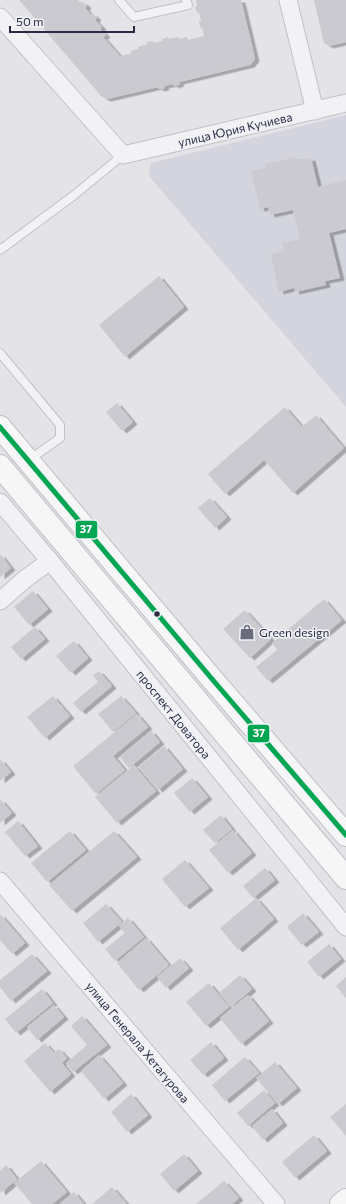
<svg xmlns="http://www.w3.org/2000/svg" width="346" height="1204" font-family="Commissioner,sans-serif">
  <defs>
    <filter id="shadow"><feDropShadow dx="4.5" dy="2.5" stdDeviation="0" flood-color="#0004"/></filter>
  </defs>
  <rect width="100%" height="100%" fill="#e3e3e8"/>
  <polygon fill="#d3d4dd" points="346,115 346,407 149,176 151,163"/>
  <g fill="#cacad0" filter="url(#shadow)">
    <polygon points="19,0 78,0 81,3 83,2 87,6 85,8 91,15 93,14 97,18 95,20 102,27 100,29 106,35 103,37 120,56 131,54 131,51 138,49 138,47 148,44 147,42 153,41 154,43 163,41 162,39 168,37 169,39 179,37 179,39 187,37 188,40 204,36 202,27 200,28 199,21 201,21 199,12 197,13 195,7 197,6 196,0 241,0 255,59 250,65 179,82 180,84 174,86 173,84 164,86 165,88 159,89 158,87 107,99 102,97"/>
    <polygon points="314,0 346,0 346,42 329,46 324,43"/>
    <polygon points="296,157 297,161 311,158 318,187 346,180 346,229 329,233 340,278 325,281 326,285 295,292 294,288 279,292 271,254 284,251 282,243 300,239 293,210 270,215 268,207 260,209 251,171 265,168 265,164"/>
    <polygon points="159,276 184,307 125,357 99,325"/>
    <polygon points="117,403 133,422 122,431 106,412"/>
    <polygon points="285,407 302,427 316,415 344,448 293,493 264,460 225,494 208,474"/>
    <polygon points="210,498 227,517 215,528 198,508"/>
    <polygon points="0,554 11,568 0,577"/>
    <polygon points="33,591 48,609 29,625 14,607"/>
    <polygon points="324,599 342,620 268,681 256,667 277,650 272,643"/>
    <polygon points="245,610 271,639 250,658 223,629"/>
    <polygon points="35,627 45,639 21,659 11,647"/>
    <polygon points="74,641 88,658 71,673 56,656"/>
    <polygon points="99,671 112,686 81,712 73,703 98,682 93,675"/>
    <polygon points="53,696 70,716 45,738 27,717"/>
    <polygon points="121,696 136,713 113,732 98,714"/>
    <polygon points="137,714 148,727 113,756 125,770 96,794 73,766"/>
    <polygon points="151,731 160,742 129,768 120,757"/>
    <polygon points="164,746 183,769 158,790 139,767"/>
    <polygon points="0,759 11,772 0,781"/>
    <polygon points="134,765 156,791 117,823 95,797"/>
    <polygon points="192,778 208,797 190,812 174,793"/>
    <polygon points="0,799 12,813 0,823"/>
    <polygon points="221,815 232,829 215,843 203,830"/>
    <polygon points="18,821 38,846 25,856 5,832"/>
    <polygon points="233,830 252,853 228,873 209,850"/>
    <polygon points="70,831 86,850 47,882 31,863"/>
    <polygon points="114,831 137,857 72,911 49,885"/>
    <polygon points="185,860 209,888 185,907 162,879"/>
    <polygon points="265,868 275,880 253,898 243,886"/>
    <polygon points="256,898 274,919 238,950 220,928"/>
    <polygon points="106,904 122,922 98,942 83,923"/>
    <polygon points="303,913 319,932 302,945 287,927"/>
    <polygon points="0,914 25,943 12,954 0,940"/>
    <polygon points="128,918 144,937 115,961 105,949 125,933 119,926"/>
    <polygon points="146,938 169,965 139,990 117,963"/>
    <polygon points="329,944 341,959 319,977 307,962"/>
    <polygon points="32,954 47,971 11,1001 0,987 0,980"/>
    <polygon points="180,958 189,968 166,988 157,977"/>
    <polygon points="240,975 252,989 231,1007 219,993"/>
    <polygon points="346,977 346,998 336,986"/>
    <polygon points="209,983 229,1007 206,1026 186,1002"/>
    <polygon points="42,989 53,1003 16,1033 5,1019"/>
    <polygon points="248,995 269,1021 241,1044 220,1018"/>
    <polygon points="54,1005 64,1017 37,1040 27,1027"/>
    <polygon points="82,1016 107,1045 73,1072 66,1063 87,1045 71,1026"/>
    <polygon points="211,1042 224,1058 203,1075 190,1060"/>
    <polygon points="45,1043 54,1053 59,1049 67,1058 62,1063 71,1074 50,1092 24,1061"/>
    <polygon points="99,1055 123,1083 104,1099 81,1071"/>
    <polygon points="245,1057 259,1073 225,1101 212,1085"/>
    <polygon points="275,1062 297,1088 278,1104 256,1078"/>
    <polygon points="264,1090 275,1103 248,1126 237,1113"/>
    <polygon points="131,1094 148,1115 127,1132 111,1112"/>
    <polygon points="346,1104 346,1136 330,1117"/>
    <polygon points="272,1109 283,1123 263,1140 252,1126"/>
    <polygon points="314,1135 327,1151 295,1178 282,1162"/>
    <polygon points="184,1154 198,1171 174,1191 160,1174"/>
    <polygon points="41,1161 67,1192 52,1204 32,1204 14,1183"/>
    <polygon points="6,1165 17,1179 1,1193 0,1191 0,1171"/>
    <polygon points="224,1181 239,1198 232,1204 196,1204"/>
    <polygon points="112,1187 127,1204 92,1204"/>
    <polygon points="74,1192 84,1204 60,1204"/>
  </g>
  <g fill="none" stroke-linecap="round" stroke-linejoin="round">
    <g stroke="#c0c0c6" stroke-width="10">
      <g id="service">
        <polyline points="119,0 134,17 188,5 186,0"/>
        <polyline points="0,250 73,196 123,155"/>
        <polyline points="0,353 60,425 60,438 29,460"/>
      </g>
    </g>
    <g stroke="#c0c0c6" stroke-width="19">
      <g id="minor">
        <polyline points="288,0 315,111"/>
        <polyline points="0,17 123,155 346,103"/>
        <polyline points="0,502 50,561 346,927"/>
        <polyline points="0,601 25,579 50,561"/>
        <polyline points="0,881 276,1204"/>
      </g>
    </g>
    <g stroke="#bfc0c6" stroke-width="24">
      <g id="primary">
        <polyline points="0,427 212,679 346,835"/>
        <polyline points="0,466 346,878"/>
        <polyline points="341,1204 346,1200"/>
      </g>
    </g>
    <use href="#service" stroke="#f2f2f5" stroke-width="8"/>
    <use href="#minor" stroke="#f2f2f5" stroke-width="17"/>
    <use href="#primary" stroke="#f6f6f7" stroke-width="22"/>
    <g stroke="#f1f2f7" stroke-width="8">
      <polyline id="bus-1" points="0,427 212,679 346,835"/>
    </g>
    <use href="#bus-1" stroke="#00a651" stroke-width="5"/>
  </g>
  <defs>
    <g id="shop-bare" transform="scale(1.2)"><path d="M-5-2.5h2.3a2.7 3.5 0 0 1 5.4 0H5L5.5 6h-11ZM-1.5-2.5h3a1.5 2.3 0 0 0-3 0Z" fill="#6a6b7c" stroke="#f1f2f7" stroke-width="2.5" paint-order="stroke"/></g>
  </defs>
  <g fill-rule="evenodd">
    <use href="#shop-bare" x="247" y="632"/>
  </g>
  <circle fill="#292b42" stroke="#f1f2f7" stroke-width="1.5" cx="157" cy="614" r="3.5"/>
  <g text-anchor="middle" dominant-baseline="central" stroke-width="3" stroke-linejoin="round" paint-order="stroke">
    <g font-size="12" fill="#292b42" stroke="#f1f2f7">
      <text transform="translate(235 129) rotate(-13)">улица Юрия Кучиева</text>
      <text transform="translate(174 714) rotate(51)">проспект Доватора</text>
      <text transform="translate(138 1042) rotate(50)">улица Генерала Хетагурова</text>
    </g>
    <g font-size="12" fill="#292b42" stroke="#f1f2f7" text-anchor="start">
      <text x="259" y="632">Green design</text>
    </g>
  </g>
  <g stroke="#f1f2f7" stroke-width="1.5">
    <rect x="75" y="520" width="23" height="19" rx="4" fill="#00a651"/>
    <rect x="247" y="724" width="23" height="19" rx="4" fill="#00a651"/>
  </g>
  <g font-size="11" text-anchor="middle" font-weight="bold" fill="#fff">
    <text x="86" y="533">37</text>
    <text x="259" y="737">37</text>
  </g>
  <path d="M10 26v6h124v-6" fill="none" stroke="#292b42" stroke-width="2"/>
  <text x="16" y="26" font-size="12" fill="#292b42" stroke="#f1f2f7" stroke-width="3" paint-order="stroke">50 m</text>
</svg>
